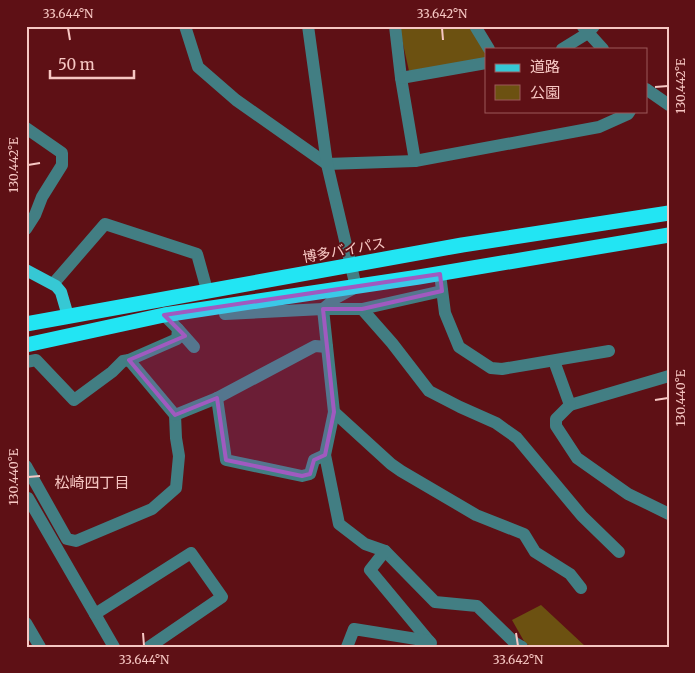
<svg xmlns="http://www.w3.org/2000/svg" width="695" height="673" font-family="Merriweather,'Noto Sans JP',serif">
  <rect width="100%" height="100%" fill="#5e1015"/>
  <g fill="#6c5111">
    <polygon points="399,26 470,26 486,52 486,58 409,71"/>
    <polygon points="541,605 586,647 533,647 525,643 512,620"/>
  </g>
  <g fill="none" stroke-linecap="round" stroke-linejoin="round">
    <g stroke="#427e83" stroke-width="12">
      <polyline points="185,26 198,67 236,100 327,164 415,161 599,127 628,114 630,111"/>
      <polyline points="308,26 327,164 356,287 336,298 323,309 334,412 325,455 339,524 365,544 385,551 435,602 477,606 515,643 522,647"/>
      <polyline points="395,26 401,78 415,161"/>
      <polyline points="475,26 489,49"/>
      <polyline points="583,27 603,49"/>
      <polyline points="562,49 588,33 594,26"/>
      <polyline points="401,78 486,63"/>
      <polyline points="646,89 669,105"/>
      <polyline points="26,128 62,153 62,165 42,197 35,215 26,229"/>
      <polyline points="440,274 445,313 459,347 491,368 502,369 609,351"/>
      <polyline points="53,284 105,224 197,254 207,290"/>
      <polyline points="362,309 392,343 429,391 460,407 496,423 517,438 582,516 619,552"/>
      <polyline points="225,314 323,309 362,309 442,291"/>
      <polyline points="178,329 194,347"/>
      <polyline points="129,360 177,339 178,329 164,315"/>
      <polyline points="554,361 570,405 669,376"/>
      <polyline points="26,362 36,360 74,400 112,372 123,361 129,360 175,415 176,438 179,456 176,488 152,509 76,541 67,539 26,466"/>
      <polyline points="217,398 226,460 302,476 310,474 314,460 325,455"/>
      <polyline points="570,405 556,419 556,426 577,458 628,494 669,514"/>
      <polyline points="334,412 391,464 401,471 476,515 524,534 535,552 570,574 581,588"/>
      <polyline points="175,415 217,398 315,346 327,347"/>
      <polyline points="26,499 28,498 114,647"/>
      <polyline points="385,551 370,570 429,641"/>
      <polyline points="95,614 191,553 222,597 149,647"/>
      <polyline points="26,623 40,647"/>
      <polyline points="347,647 354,629 429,641 431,643"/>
    </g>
    <polyline stroke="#36c8d4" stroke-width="12" points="26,270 56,286 61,292 68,316"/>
    <g stroke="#22e5f3" stroke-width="15">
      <polyline points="26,324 462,245 669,213"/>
      <polyline points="26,345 164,315 419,277 669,235"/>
    </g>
  </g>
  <path fill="#a05ac0" fill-opacity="0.2" stroke="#a05ac0" stroke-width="4" stroke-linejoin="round" d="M440,274l2,17 -80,18h-39l11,103 -9,43 -11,5 -4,14 -8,2 -76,-16 -9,-62 -42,17 -46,-55 56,-24 -21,-21z"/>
  <path fill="none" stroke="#f7c7c3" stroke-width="2" d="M68,28l2,12M442,28l1,12M655,87l13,-1M28,165l12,-2M655,400l13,-2M28,477l12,-1M143,633l1,13M516,633l2,13"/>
  <g text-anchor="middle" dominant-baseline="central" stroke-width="4" stroke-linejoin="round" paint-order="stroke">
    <g font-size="14" fill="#f7c7c3" stroke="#5e1015">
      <text transform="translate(344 250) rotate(-10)">博多バイパス</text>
    </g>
    <g font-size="15" fill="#f7c7c3" stroke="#5e1015">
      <text x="92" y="482">松崎四丁目</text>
    </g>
  </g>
  <rect width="695" height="673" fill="none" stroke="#5e1015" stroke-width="55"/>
  <rect x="485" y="48" width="162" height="65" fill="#5e1015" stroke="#9b595b"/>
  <rect x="495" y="64" width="25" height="8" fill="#36c8d4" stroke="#9b595b"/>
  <text x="530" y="72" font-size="15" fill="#f7c7c3">道路</text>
  <rect x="495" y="85" width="25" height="15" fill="#6c5111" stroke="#9b595b"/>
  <text x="530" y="98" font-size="15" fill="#f7c7c3">公園</text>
  <path d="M50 70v8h84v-8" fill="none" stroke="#f7c7c3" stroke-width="2.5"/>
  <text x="58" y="70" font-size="15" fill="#f7c7c3" stroke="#5e1015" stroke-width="4" paint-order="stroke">50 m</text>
  <rect x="28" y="28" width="640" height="618" fill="none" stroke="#f7c7c3" stroke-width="2"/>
  <g font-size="12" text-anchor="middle" fill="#f7c7c3">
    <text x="68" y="18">33.644°N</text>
    <text x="442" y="18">33.642°N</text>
    <text transform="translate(681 86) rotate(-90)" y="4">130.442°E</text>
    <text transform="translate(14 165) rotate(-90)" y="4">130.442°E</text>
    <text transform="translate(681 398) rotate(-90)" y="4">130.440°E</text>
    <text transform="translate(14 477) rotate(-90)" y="4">130.440°E</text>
    <text x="144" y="664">33.644°N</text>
    <text x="518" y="664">33.642°N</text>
  </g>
</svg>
